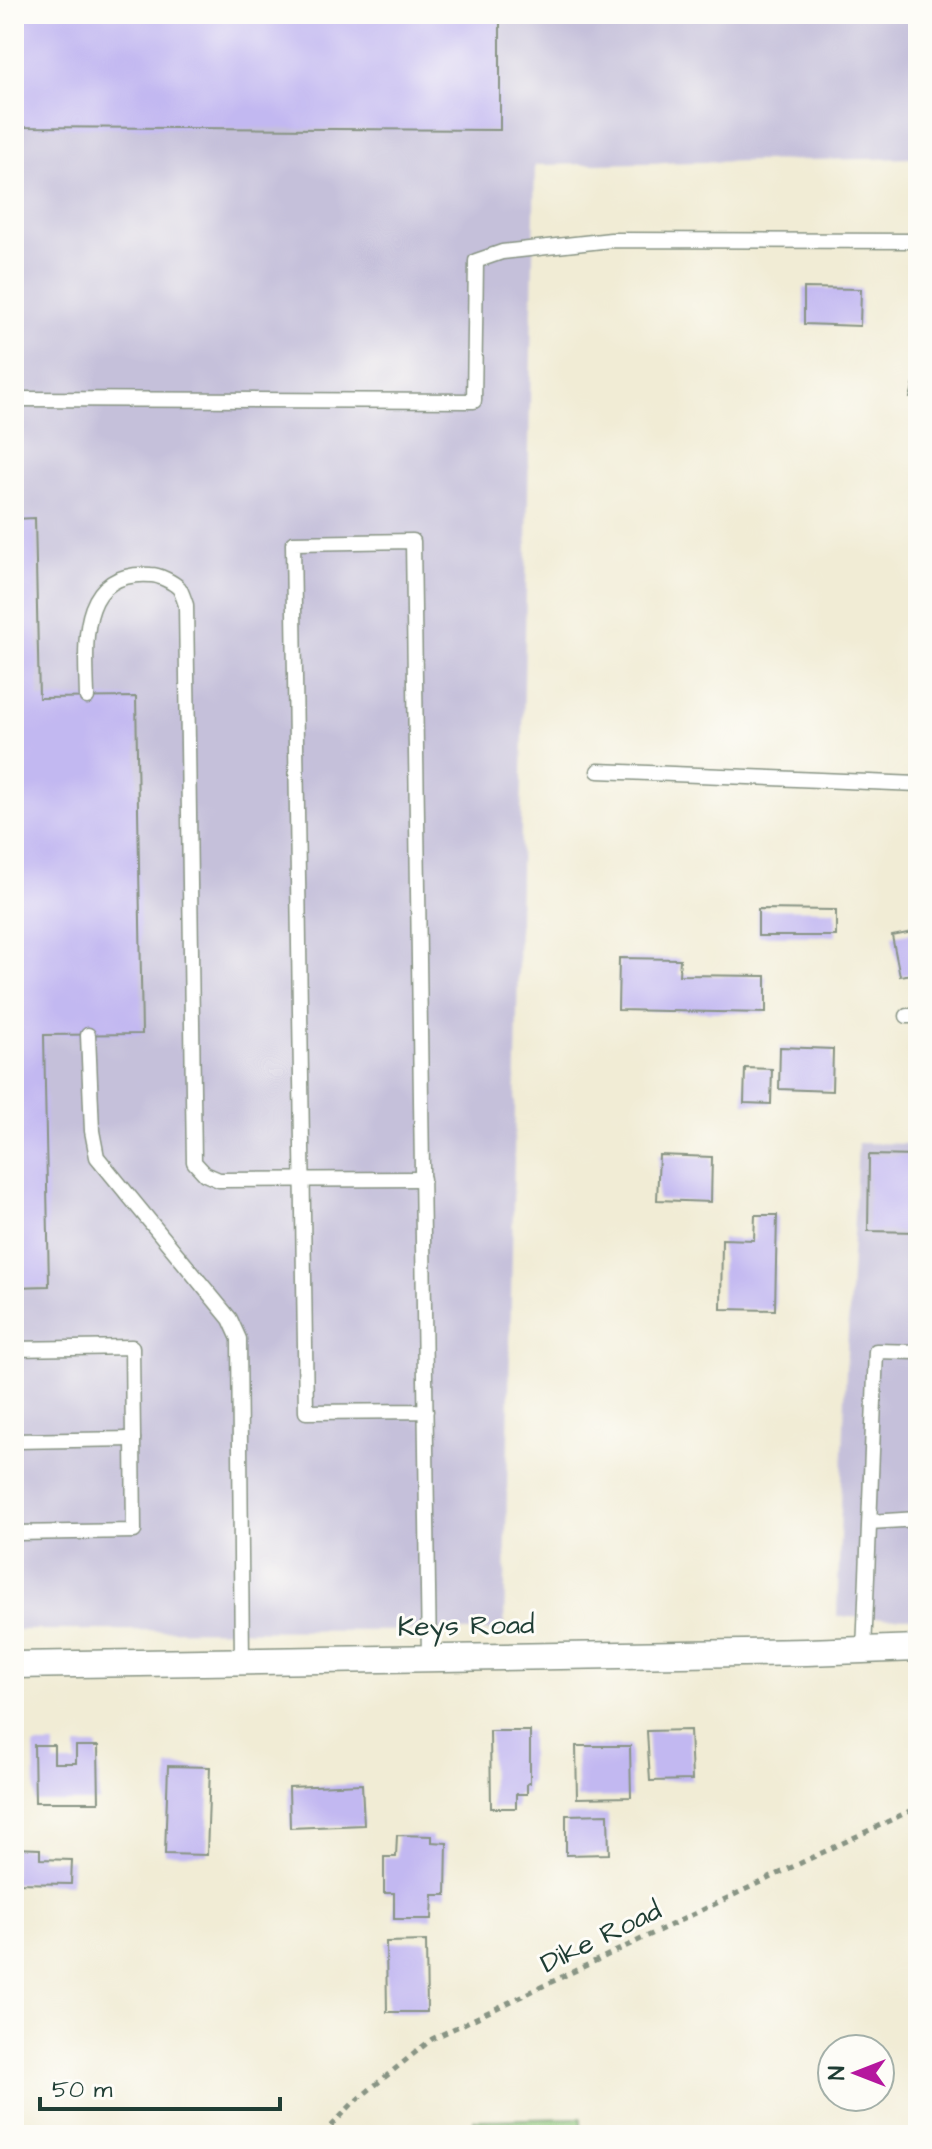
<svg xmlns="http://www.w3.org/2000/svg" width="932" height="2149" font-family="'Architects Daughter',sans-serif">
  <rect width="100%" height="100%" fill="#fdfcf7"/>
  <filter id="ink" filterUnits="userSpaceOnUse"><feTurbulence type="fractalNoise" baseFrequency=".0125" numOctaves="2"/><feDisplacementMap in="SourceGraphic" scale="16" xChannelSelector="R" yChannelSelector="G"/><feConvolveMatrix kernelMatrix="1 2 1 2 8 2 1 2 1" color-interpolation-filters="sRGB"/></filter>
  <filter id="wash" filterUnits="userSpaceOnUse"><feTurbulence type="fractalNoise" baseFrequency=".006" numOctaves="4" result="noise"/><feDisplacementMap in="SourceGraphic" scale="32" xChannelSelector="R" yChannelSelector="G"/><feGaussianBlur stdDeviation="1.8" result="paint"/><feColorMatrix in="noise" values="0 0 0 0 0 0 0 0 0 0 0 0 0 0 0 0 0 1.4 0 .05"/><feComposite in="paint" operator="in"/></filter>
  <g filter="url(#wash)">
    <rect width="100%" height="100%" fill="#f1ecd5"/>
    <g fill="#c5c0da">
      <polygon points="14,14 918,14 918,158 535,165 504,1631 14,1630"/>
      <polygon points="858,1143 918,1144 918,1618 837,1617 846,1370"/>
    </g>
    <polygon fill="#90c77a" stroke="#588257" stroke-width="2" points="581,2118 581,2135 473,2135 474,2120"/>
    <g id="blocks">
      <g fill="#c2b8f1">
        <polygon points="14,14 500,14 500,130 14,127"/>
        <polygon points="804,288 861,289 860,326 804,324"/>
        <polygon points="917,372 918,372 918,399 910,398"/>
        <polygon points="35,518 39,698 136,697 142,1034 44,1035 49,1286 14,1287 14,519"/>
        <polygon points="758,909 836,910 836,936 758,936"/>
        <polygon points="918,931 918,973 900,976 892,936"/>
        <polygon points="619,958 680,959 679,975 766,976 766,1013 618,1010"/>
        <polygon points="780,1047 833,1049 832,1091 779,1089"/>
        <polygon points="745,1068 772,1069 771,1104 744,1103"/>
        <polygon points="659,1155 712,1157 711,1202 657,1200"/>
        <polygon points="869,1155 918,1156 918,1232 868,1231"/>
        <polygon points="755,1215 777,1215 775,1310 721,1309 722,1239 754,1240"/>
        <polygon points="690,1730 692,1780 650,1781 647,1731"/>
        <polygon points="490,1731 530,1731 530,1783 527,1784 527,1794 516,1794 516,1808 491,1808"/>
        <polygon points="34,1745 54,1745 54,1763 76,1763 76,1746 98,1746 99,1802 35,1802"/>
        <polygon points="576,1746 630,1746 631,1797 577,1798"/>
        <polygon points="168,1766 210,1767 207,1855 165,1854"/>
        <polygon points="362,1784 364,1825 290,1828 289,1787"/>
        <polygon points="608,1814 609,1854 566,1855 566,1815"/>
        <polygon points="397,1835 432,1836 432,1842 447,1843 446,1895 433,1895 432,1919 394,1919 394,1893 384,1893 384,1857 396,1857"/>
        <polygon points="14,1848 40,1849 40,1859 72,1860 71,1884 14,1883"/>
        <polygon points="426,1941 427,2012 387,2012 386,1942"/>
      </g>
    </g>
  </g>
  <g filter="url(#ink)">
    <use href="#blocks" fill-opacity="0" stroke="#889484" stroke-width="2"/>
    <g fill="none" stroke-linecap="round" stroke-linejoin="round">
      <g stroke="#889484" stroke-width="17">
        <g id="service">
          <polyline points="14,399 474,401 476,261 502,252 611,240 918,241"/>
          <path d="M87,697c-1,-51 -11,-127 64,-122 8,0 22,7 28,13 3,4 5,12 7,17l8,557 11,12 14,6 204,-1"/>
          <polyline points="598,771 918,784"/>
          <polyline points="907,1016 918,1016"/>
          <polyline points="88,1035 92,1131 97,1157 230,1319 239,1339 242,1661"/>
          <polyline points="14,1349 132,1347 134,1531 14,1533"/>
          <path d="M426,1411l-120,1 -13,-869 120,-2c6,373 11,745 16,1117"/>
          <polyline points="14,1441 133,1439"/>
          <polyline points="870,1522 918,1519"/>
          <polyline points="864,1651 876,1351 918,1352"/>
        </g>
      </g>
      <g stroke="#889484" stroke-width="29">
        <polyline id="minor" points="14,1665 807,1652 918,1648"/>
      </g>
      <polyline stroke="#889484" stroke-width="5" stroke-dasharray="6 6" stroke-linecap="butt" points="323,2135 353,2103 432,2039 918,1807"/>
      <use href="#service" stroke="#fff" stroke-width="14"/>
      <use href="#minor" stroke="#fff" stroke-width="26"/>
    </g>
  </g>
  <g text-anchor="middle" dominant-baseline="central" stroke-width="6" stroke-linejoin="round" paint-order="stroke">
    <g font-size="28" fill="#1f3d34" stroke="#fdfcf7">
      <text transform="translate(466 1626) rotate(-1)">Keys Road</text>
      <text transform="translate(601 1937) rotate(-26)">Dike Road</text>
    </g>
  </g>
  <rect width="932" height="2149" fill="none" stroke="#fdfcf7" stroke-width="48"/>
  <g transform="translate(856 2073) rotate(270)"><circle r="38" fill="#fdfcf7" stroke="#a4b0a9" stroke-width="2"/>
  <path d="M0-6L14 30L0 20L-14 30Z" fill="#b5179e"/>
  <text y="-12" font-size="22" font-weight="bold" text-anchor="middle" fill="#1f3d34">N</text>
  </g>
  <path d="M40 2097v12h240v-12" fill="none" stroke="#1f3d34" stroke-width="4"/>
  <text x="52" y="2097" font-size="24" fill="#1f3d34" stroke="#fdfcf7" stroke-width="6" paint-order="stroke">50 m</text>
</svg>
